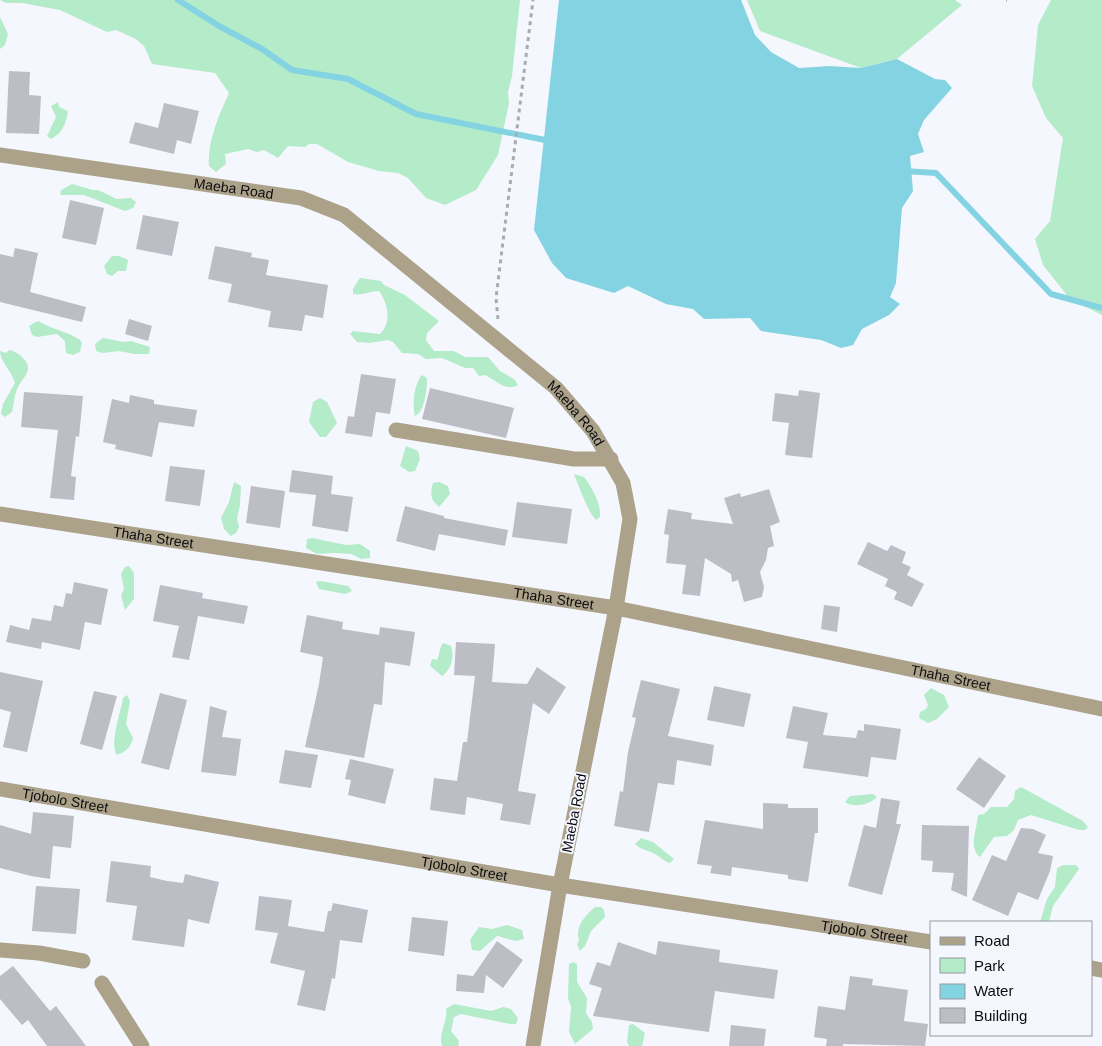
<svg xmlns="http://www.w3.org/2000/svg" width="1102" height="1046" font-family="Helvetica,sans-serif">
  <rect width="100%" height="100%" fill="#f5f7ff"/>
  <g fill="#b4ebc8">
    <path d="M0,0h520l-8,76 -4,16 1,11 -11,52 -22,35 -31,15 -19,-7 -18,-20 -10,-5 -19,-2 -31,-9 -31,-18h-8l-4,3 -17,-1 -10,12 -14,-8 -7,2 -9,-3 -23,5 1,10 -10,8 -7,-6c-2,-24 10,-51 20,-73l-14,-20 -63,-9 -8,-18 -8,-7 -20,-9 -9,2 -47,-22 -38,-7h-16z"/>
    <polygon points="747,0 955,0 962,5 897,59 861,68 760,31"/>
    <polygon points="1051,0 1102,0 1102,315 1070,299 1043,265 1035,239 1050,221 1063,138 1046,118 1032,86 1038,25"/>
    <polygon points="0,17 8,34 5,45 0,49"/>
    <path d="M58,102l1,5 9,4c-2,12 -5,22 -17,28l-4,-3 9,-19 -5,-11z"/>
    <polygon points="72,184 93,190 98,190 117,199 131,198 136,202 133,208 125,211 84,195 60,195 61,190"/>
    <polygon points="112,256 119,256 128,260 126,271 118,271 112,276 107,274 104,266"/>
    <path d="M360,278l21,3 3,4 21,10 34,26 -12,12 -1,7 8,11h20l11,6h23l12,14 14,8 4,6c-13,7 -22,-5 -33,-10l-6,1 -6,-8h-8l-23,-10 -16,1 -8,-5 -16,-1 -9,-11 -5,-2 -18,3 -13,-1 -7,-8 3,-3 27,3c12,-11 8,-31 -1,-43 -10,0 -16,5 -26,3v-5z"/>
    <path d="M38,321c13,8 29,10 42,19l2,3 -2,9 -7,3 -7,-2 -1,-12 -8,-7 -20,3 -5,-2 -3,-9z"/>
    <polygon points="103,338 124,342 131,341 150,347 149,354 134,354 119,351 103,353 96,351 95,344"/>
    <path d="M9,350c6,1 10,4 14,8 12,12 -1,20 -6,31 -3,8 -3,15 -5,23l-7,5 -4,-3 2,-10 12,-21c-3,-12 -15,-21 -15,-32l6,2z"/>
    <path d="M422,375l5,3c0,10 -2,34 -12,38 -3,-12 -1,-32 7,-41z"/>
    <polygon points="320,398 327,402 337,423 326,437 320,437 309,422 313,402"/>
    <polygon points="406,446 418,451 420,459 415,471 409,472 400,466"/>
    <path d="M574,474l10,3c8,11 17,26 16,40l-4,3c-7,-6 -18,-35 -22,-46z"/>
    <polygon points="234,482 241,486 240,505 237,518 239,527 236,533 231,536 224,529 221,518 229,502"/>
    <path d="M439,482l9,4 2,8 -11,13c-9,-8 -9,-13 -6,-24z"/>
    <polygon points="312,538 346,545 360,544 370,551 370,558 361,559 352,554 335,553 317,554 306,548 307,539"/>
    <polygon points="129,566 134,573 134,599 125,610 121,595 124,589 121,574 125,567"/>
    <polygon points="321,581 348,586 352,591 345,594 319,589 316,582"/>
    <path d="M443,643l8,3c4,11 0,24 -9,30l-12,-10 2,-7 5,1c3,-6 2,-11 6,-17z"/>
    <polygon points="931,688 944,695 949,707 937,719 928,723 919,718 920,712 926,709 928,705 924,695"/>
    <path d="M127,695l3,6 -4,23 7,14c-3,10 -6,13 -16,17 -8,-10 4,-44 6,-57z"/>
    <path d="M1021,787l62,34 5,6 -3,3h-6l-48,-15 -13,5 -4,10 -7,6 -13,1 -14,20c-12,-9 -3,-28 -2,-42l6,-1 7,-7h16l7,-8 1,-8z"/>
    <path d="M873,794l4,3c-7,8 -24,11 -32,5l5,-6z"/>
    <path d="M641,838l12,4 21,17 -4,4c-7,-2 -9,-6 -15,-9 -7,-4 -14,-4 -20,-10z"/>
    <polygon points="1063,865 1076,865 1079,869 1053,906 1049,922 1040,922 1047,899 1055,887 1057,868"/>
    <path d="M595,907h6l3,3 1,7 -14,14 -6,15 -5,5 -3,-6 2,-5c-4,-14 6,-24 16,-33z"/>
    <polygon points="507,925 522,930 524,939 516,941 497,936 480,951 472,950 470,940 479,927 492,929"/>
    <polygon points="573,962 577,964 577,982 587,998 586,1013 592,1022 593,1029 575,1044 569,1032 571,1007 568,998 569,964"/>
    <path d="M454,1004l37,7 12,-4 8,2 7,9 -2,6h-6l-49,-10 -7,3 -3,14 8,10 -1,5h-16c-4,-13 6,-24 4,-37z"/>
    <polygon points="633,1024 645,1033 642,1046 629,1046 627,1042 629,1025"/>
  </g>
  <polygon fill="#84d3e2" points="559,0 741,0 755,35 771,52 799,68 829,66 861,68 897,59 935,79 945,80 952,88 924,120 918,134 924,152 910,156 913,191 902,208 896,283 890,297 900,304 889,315 862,329 853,345 841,348 821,340 761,331 750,318 704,319 693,309 666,304 628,286 614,293 566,278 552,263 534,230"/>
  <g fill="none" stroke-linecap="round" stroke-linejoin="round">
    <g stroke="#84d3e2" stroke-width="6">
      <polyline points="178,0 219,26 262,49 292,70 348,79 416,114 550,141"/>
      <polyline points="904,171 936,173 1051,294 1102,308"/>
    </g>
  </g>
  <g fill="#bdbdc5">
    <polygon points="9,71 30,72 29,95 41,96 39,134 6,133"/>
    <polygon points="164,103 199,111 191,144 177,140 174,154 129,143 135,122 158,128"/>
    <polygon points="70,200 104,208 96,245 62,238"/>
    <polygon points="143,215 179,222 172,256 136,249"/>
    <polygon points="215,246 252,253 251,257 269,260 266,275 328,285 323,318 305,315 302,331 268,327 271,311 228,302 232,284 208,279"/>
    <polygon points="15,248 38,253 30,292 86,307 82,322 0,302 0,254 13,257"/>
    <polygon points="129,319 152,326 148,341 125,334"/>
    <polygon points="361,374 396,379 390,414 376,412 372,437 345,433 348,416 354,417"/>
    <polygon points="430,388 514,408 506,438 422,419"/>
    <polygon points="799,390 820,393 812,458 785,455 789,423 772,421 775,393 798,396"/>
    <polygon points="24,392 83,396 79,437 76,436 71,476 76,477 74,500 50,498 58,430 21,427"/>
    <polygon points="130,395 154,400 154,404 197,410 194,427 159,422 152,457 115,449 116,445 103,442 112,399 129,403"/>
    <polygon points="170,466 205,470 200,506 165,501"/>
    <polygon points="292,470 333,476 331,494 353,497 348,532 312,526 316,495 289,492"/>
    <polygon points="251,486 285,491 280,528 246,523"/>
    <polygon points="769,489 780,522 770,526 774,546 768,548 766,560 760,572 764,587 762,597 744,602 738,580 732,582 731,574 705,558 700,596 682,594 686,565 666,563 669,535 664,534 668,509 692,513 691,519 733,524 724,498 740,493 741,497"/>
    <polygon points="517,502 572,509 567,544 512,537"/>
    <polygon points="405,506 444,516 444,518 508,530 505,546 439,534 435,551 396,541"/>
    <polygon points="868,542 887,551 891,545 906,552 902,563 911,567 907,575 924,584 912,607 894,599 897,592 885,586 888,579 857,564"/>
    <polygon points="74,582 108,589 101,625 85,622 80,650 42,642 41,649 6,642 10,625 29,630 32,618 51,621 54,605 63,607 66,593 72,594"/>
    <polygon points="160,585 203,593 202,598 248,606 244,624 198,616 189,660 172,657 179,626 153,621"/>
    <polygon points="824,605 840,607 837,632 821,629"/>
    <polygon points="307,615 343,622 342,629 379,635 380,627 415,632 410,666 385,662 382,705 374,704 364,758 305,747 319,684 323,657 300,652"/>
    <polygon points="456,642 495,644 492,682 527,684 537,667 566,687 549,714 533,703 518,791 536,794 530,825 500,820 503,804 467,797 465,815 430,810 434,778 457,781 463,742 467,742 475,676 454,675"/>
    <polygon points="0,672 43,681 27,752 3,747 11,712 0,709"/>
    <polygon points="641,680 680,689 668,736 714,745 711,766 677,760 674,785 658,783 649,832 614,826 620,791 623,792 628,752 636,718 632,717"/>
    <polygon points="714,686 751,694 744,727 707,720"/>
    <polygon points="94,691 117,696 102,750 80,744"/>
    <polygon points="160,693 187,700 169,770 141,763"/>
    <polygon points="210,706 227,711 222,737 241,739 236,776 201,772"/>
    <polygon points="793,706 828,713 823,735 856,738 858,730 864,731 864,724 901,729 896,760 871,757 868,777 803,768 808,742 786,738"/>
    <polygon points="285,750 318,755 311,788 279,783"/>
    <polygon points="979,757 1006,776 984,808 956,789"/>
    <polygon points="350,759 394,769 385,804 348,795 351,780 345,779"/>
    <polygon points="881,798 900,801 896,824 901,824 882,895 848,886 864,825 876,828"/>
    <polygon points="763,803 788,804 788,808 818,808 818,833 815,833 808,882 788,879 788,875 732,867 731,876 710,873 712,866 697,864 705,820 763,829"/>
    <polygon points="33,812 74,816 71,848 53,846 50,879 31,876 0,868 0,825 31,834"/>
    <polygon points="922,825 969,826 967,897 951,890 954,873 932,872 933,861 921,860"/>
    <polygon points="1021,828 1033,829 1046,835 1038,853 1053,856 1050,871 1038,900 1018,892 1008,916 972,900 992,855 1006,861"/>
    <polygon points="111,861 151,866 150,877 167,881 183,883 185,874 219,882 209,924 188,919 184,947 132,940 137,906 106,902"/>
    <polygon points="36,886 80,889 76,934 32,931"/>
    <polygon points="259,896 292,900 288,926 324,932 328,911 331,911 333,903 368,910 362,943 340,940 335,979 332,978 325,1011 297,1005 305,971 270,963 278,933 255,930"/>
    <polygon points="412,917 448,921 444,956 408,951"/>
    <polygon points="497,941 523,960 503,988 486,975 484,993 456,991 457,974 473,976"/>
    <polygon points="658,941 720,950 719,962 778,970 774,999 715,991 709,1032 593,1016 602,988 589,984 597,962 610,966 618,942 656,955"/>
    <polygon points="13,966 50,1011 56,1006 86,1046 47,1046 28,1020 22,1025 0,999 0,976"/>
    <polygon points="850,976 873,979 872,985 908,990 904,1021 928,1024 925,1046 843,1044 843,1046 826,1046 827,1039 814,1037 818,1006 845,1010"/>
    <polygon points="731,1025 766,1029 764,1046 729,1046"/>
  </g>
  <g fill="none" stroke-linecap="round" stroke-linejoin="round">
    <g stroke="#aaabb2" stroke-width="3" stroke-dasharray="4 4" stroke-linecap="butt">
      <polyline points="1006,0 1007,0"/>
      <polyline points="498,319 496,298 533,0"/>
    </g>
    <g stroke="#aca28a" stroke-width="15">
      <path id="s1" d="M0,155l301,43 43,17 212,173 37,43 30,52 7,36 -14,89 -56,277 -27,161"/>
      <polyline points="396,430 574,459 611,459"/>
      <path id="s2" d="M0,514l616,94 486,101"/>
      <path id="s3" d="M0,789l560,96 371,57"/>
      <polyline points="0,950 39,953 83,961"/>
      <polyline points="1091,968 1102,970"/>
      <polyline points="102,983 142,1046"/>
    </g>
  </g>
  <g text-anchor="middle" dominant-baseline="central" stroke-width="4" stroke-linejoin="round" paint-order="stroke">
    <g font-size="14" fill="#0c0c0f" stroke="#f5f7ff">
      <text stroke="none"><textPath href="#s1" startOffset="236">Maeba Road</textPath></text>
      <text stroke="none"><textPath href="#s1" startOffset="656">Maeba Road</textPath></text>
      <text stroke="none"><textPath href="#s2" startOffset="155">Thaha Street</textPath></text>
      <text stroke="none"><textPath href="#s2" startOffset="560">Thaha Street</textPath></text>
      <text stroke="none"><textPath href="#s2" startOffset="965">Thaha Street</textPath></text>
      <text stroke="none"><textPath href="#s3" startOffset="66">Tjobolo Street</textPath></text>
      <text transform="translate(574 813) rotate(-79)">Maeba Road</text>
      <text stroke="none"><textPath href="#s3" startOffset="471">Tjobolo Street</textPath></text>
      <text stroke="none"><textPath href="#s3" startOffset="876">Tjobolo Street</textPath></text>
    </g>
  </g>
  <rect x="930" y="921" width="162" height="115" fill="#f5f7ff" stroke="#98999f"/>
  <rect x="940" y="937" width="25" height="8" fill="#aca28a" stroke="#98999f"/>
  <text x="974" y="946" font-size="15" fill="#0c0c0f">Road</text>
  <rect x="940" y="958" width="25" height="15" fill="#b4ebc8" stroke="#98999f"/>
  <text x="974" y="971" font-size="15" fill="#0c0c0f">Park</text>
  <rect x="940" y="984" width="25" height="15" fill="#84d3e2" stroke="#98999f"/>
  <text x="974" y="996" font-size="15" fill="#0c0c0f">Water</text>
  <rect x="940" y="1008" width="25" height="15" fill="#bdbdc5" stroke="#98999f"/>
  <text x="974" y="1021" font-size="15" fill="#0c0c0f">Building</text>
</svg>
